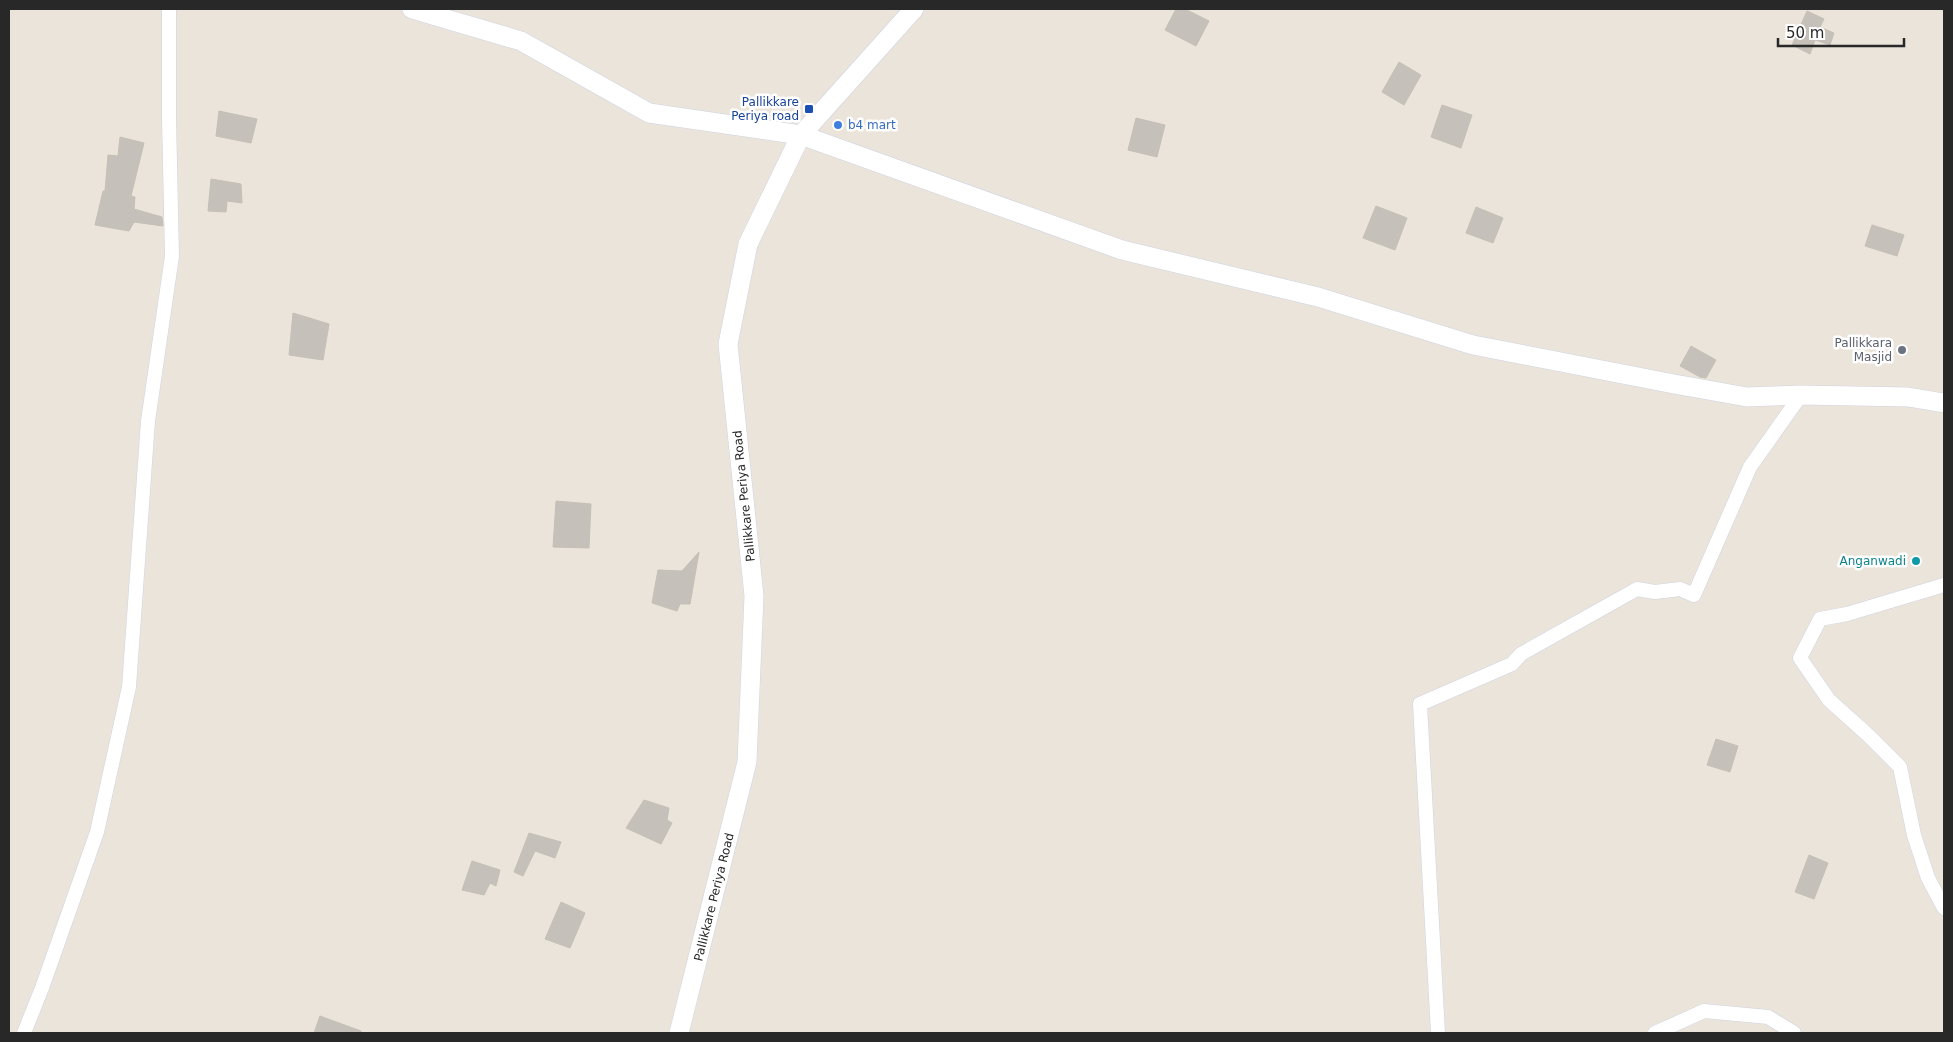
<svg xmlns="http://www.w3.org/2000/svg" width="1953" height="1042" font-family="'DejaVu Sans',sans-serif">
  <rect width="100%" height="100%" fill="#eae4db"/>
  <g fill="#c5c1ba" stroke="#c5bfb5">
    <polygon points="1176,9 1185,9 1209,21 1196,46 1165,30"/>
    <polygon points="1807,11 1824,19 1820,27 1834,33 1830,45 1815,40 1810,54 1792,45"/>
    <polygon points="1399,62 1421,75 1404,105 1382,92"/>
    <polygon points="1442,105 1472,115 1461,148 1431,137"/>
    <polygon points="219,111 257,119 251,143 216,136"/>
    <polygon points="1136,118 1165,125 1157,157 1128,150"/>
    <polygon points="120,137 144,143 131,196 135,197 134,209 162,217 163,226 134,222 129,231 95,225 103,191 105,191 108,155 118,156"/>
    <polygon points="211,179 241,184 242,203 227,201 226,212 208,211"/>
    <polygon points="1376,206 1407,218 1395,250 1363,238"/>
    <polygon points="1476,207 1503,218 1493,243 1466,233"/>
    <polygon points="1872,225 1904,235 1897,256 1865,246"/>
    <polygon points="293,313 329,324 323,360 289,355"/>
    <polygon points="1691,346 1716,360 1706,378 1700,377 1680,366"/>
    <polygon points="556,501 591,504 589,548 553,547"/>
    <polygon points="699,552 690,604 680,604 677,611 652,603 658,570 682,571"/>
    <polygon points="1716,739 1738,746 1730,772 1707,765"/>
    <polygon points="644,800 669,808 667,820 672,823 661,844 626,828"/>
    <polygon points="529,833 561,842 555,858 535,851 523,876 514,872"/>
    <polygon points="1809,855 1828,863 1814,899 1795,892"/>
    <polygon points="472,861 500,870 496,886 490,883 484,895 462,890"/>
    <polygon points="561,902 585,913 570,948 545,939"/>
    <polygon points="320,1016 361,1031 361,1033 314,1033"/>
  </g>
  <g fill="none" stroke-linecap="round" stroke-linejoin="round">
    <g stroke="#d0d3e0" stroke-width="15">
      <g id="street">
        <polyline points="1944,585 1847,614 1820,619 1800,658 1829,700 1868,735 1900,767 1914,835 1928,878 1944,908"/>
        <polyline points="24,1033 42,988 97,832 129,687 148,421 172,256 169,118 169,9"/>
        <polyline points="1438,1033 1420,704 1512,664 1521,654 1637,589 1655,592 1680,589 1694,595 1750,467 1801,395"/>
        <polyline points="1655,1033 1704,1011 1768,1017 1794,1033"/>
      </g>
    </g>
    <g stroke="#d0d3e0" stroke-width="20">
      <g id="secondary">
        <polyline points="412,9 521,41 649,113 801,135 1122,250 1318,297 1473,345 1674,384 1747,397 1801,395 1908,397 1944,403"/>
        <polyline points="679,1033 747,762 754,596 728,344 748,244 801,135 914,9"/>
      </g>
    </g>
    <use href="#street" stroke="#fff" stroke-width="14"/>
    <use href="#secondary" stroke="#fff" stroke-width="19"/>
  </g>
  <rect fill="#1a4fb4" stroke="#fff" stroke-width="2" x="804" y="104" width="10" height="10" rx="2.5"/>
  <circle fill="#3f7fe0" stroke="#fff" stroke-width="2" cx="838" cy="125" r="5"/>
  <circle fill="#6b7280" stroke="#fff" stroke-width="2" cx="1902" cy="350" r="5"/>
  <circle fill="#0f9aa8" stroke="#fff" stroke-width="2" cx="1916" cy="561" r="5"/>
  <g text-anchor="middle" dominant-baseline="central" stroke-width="5" stroke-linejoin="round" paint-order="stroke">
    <g font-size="12" fill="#164399" stroke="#fff" text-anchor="end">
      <text x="799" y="102">Pallikkare<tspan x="799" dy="14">Periya road</tspan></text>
    </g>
    <g font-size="12" fill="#366cbe" stroke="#fff" text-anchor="start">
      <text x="848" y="125">b4 mart</text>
    </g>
    <g font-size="12" fill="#5b616d" stroke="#fff" text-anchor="end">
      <text x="1892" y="343">Pallikkara<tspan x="1892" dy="14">Masjid</tspan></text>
    </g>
    <g font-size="12" fill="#282828" stroke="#fff">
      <text transform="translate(744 496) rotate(-96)">Pallikkare Periya Road</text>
      <text transform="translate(714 897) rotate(-76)">Pallikkare Periya Road</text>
    </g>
    <g font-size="12" fill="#0d838f" stroke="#fff" text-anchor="end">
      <text x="1906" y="561">Anganwadi</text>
    </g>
  </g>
  <rect width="1953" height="1042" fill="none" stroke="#282828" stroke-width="20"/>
  <path d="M1778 38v8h126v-8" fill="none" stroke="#282828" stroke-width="2.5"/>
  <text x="1786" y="38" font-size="15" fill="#282828" stroke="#ffffff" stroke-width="4" paint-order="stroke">50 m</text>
</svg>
